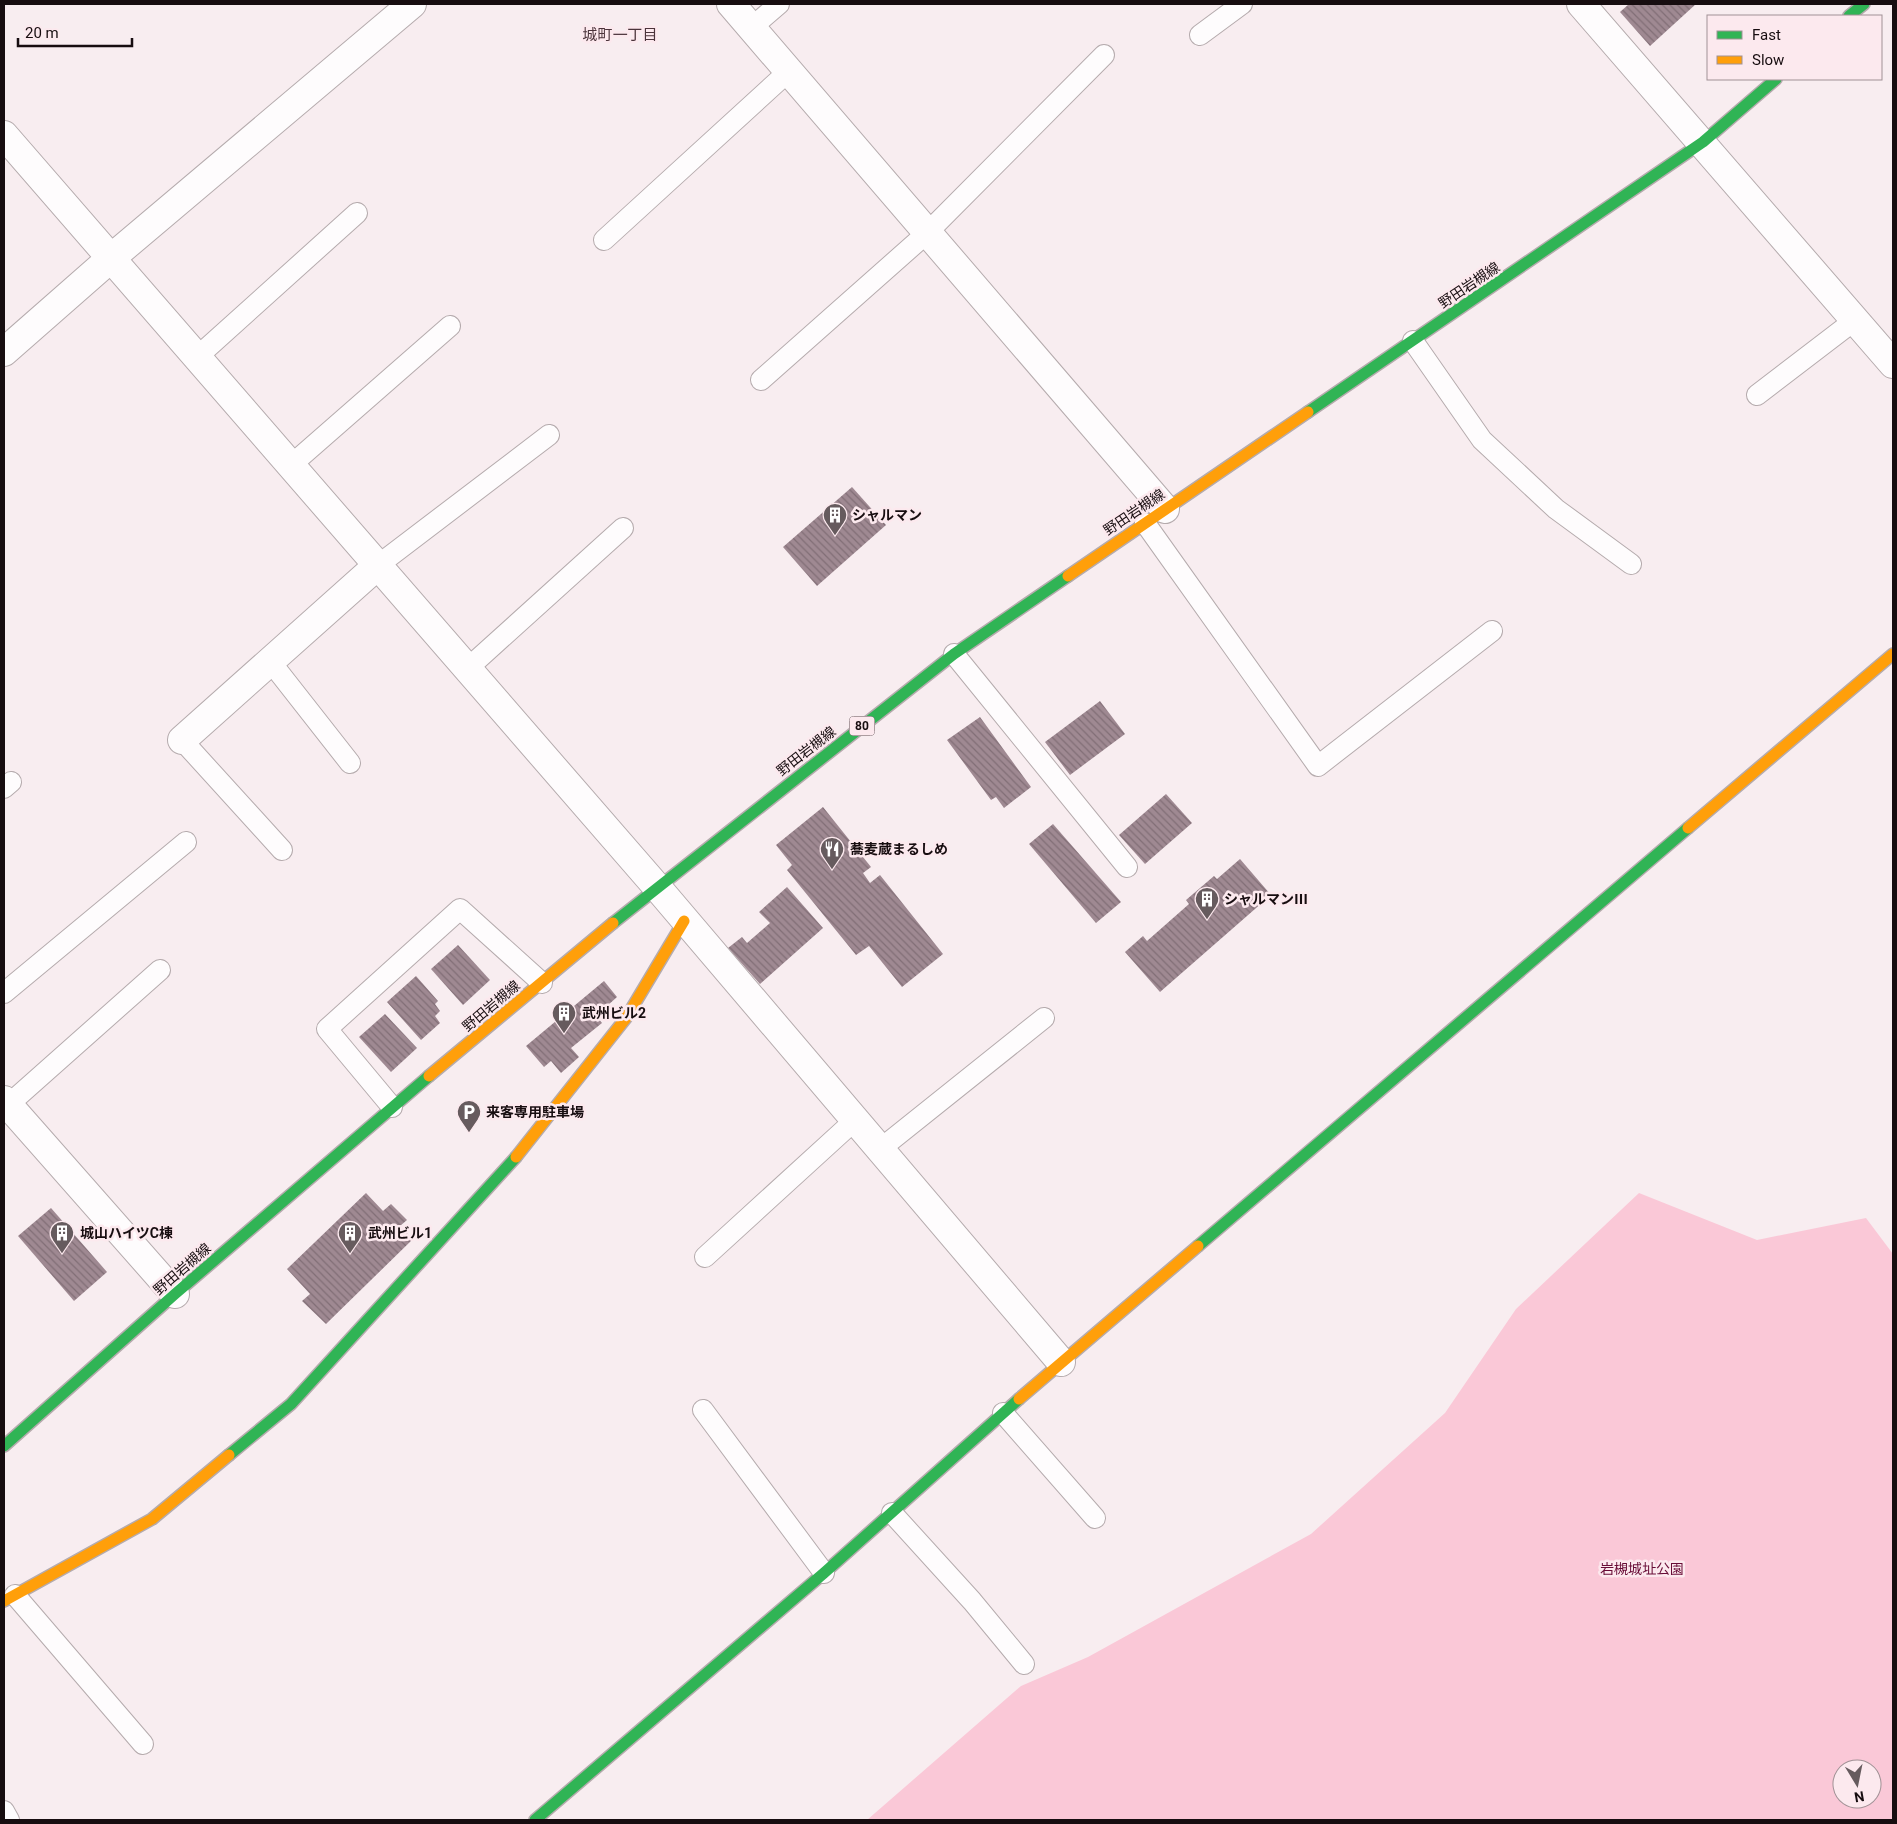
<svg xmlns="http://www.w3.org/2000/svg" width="1897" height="1824" font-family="Roboto,'Noto Sans JP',sans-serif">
  <defs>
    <pattern id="building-back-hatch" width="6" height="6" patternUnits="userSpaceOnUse" patternTransform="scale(1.25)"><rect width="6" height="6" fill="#9f8992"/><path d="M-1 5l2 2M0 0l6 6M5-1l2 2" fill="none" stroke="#816e76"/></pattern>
  </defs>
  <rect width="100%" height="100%" fill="#f8edf0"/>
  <path fill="#fac8d7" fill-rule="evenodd" d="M1639,1193l118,47 109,-22 27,36v566h-1026l154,-134 67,-29 223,-123 134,-121 71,-104zM1842,1769h30v30h-30z"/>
  <g fill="url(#building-back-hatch)">
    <polygon points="1629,4 1696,4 1650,46 1620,12"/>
    <polygon points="852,487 886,525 817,586 783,547"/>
    <polygon points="1100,701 1125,734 1070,775 1045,742"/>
    <polygon points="980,717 1031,787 1004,808 996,797 991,800 947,740"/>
    <polygon points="1166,794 1192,823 1145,864 1119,835"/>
    <polygon points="823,807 871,867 863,873 870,883 880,875 943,954 902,987 869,946 856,955 787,870 792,865 776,845"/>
    <polygon points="1053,824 1121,902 1096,923 1029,844"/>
    <polygon points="1240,859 1271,895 1160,992 1125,952 1143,936 1147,941 1189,904 1186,900 1214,876 1217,879"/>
    <polygon points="787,887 823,928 760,984 728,948 742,937 747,943 770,923 759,912"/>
    <polygon points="458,945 490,980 463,1005 431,969"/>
    <polygon points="416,976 438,1001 435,1004 440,1011 435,1016 440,1023 421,1040 387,1002"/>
    <polygon points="604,981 617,997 596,1016 602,1023 571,1048 579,1057 561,1073 551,1061 544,1067 526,1046"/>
    <polygon points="385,1014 417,1048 391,1072 359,1037"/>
    <polygon points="366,1193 383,1211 391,1204 407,1220 400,1226 413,1239 326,1324 302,1301 310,1294 287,1269"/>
    <polygon points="51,1208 107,1272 74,1301 18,1236"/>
  </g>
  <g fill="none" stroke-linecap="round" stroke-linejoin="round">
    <g stroke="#b5abad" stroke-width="22">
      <g id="lane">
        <polyline points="751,28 779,4"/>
        <polyline points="1200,35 1242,4"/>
        <polyline points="604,240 789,71"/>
        <polyline points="1413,341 1482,440 1556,509 1631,564"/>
        <polyline points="196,358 357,213"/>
        <polyline points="761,380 927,233 1104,55"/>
        <polyline points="1757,395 1855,320"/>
        <polyline points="290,466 450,326"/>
        <polyline points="1145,523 1318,766 1492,631"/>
        <polyline points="377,566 549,435"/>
        <polyline points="954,654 1127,867"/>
        <polyline points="270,661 350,763"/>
        <polyline points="467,669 623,528"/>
        <polyline points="182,740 282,850"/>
        <polyline points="4,788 11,782"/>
        <polyline points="4,993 186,842"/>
        <polyline points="8,1105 160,970"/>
        <polyline points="392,1107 327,1029 460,909 542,983"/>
        <polyline points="879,1150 1044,1018"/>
        <polyline points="705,1257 854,1121"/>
        <polyline points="703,1410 824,1573"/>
        <polyline points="1003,1413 1095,1518"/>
        <polyline points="892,1513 972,1601 1024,1664"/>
        <polyline points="15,1595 143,1744"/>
        <polyline points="4,1811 9,1820"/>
      </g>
    </g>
    <g stroke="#b5abad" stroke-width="30">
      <g id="street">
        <polyline points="731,4 1165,509"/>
        <polyline points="1581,4 1893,364"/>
        <polyline points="4,135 657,887 1061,1362"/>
        <polyline points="4,352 110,259 412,4"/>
        <polyline points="182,740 377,566"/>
        <polyline points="4,1100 175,1294"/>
      </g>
    </g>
    <g stroke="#b5abad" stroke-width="14">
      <g id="fast">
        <polyline points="1849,16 1864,4"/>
        <polyline points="1308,412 1703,142 1776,79"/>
        <polyline points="613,923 954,654 1068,576"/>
        <polyline points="1198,1246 1688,828"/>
        <polyline points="4,1446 175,1294 429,1076"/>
        <polyline points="229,1455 291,1404 516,1157"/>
        <polyline points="535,1820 824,1573 1019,1399"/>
      </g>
    </g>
    <g stroke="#b5abad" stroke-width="14">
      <g id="slow">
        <polyline points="1068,576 1308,412"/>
        <polyline points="1688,828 1893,654"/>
        <polyline points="429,1076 613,923"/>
        <polyline points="516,1157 626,1018 684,921"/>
        <polyline points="1019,1399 1198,1246"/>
        <polyline points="4,1601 152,1519 229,1455"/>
      </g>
    </g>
    <use href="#lane" stroke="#fefcfd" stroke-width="20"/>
    <use href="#street" stroke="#fefcfd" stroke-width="28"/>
    <use href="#fast" stroke="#30b455" stroke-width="11"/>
    <use href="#slow" stroke="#ff9f0a" stroke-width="11"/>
  </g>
  <defs>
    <g id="building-pin" transform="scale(1.25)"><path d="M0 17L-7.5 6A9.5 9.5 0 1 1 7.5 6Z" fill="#665b5e" stroke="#fce9ee"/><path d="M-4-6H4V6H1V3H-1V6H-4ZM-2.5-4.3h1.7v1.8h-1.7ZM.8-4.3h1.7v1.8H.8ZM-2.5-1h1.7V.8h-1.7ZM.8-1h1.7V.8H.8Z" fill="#fff"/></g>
    <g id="restaurant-pin" transform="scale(1.25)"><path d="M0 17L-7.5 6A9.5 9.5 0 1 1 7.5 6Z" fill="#665b5e" stroke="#fce9ee"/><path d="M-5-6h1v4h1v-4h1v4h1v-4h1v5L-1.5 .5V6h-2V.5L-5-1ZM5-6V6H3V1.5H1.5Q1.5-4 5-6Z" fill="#fff"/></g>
    <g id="parking-pin" transform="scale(1.25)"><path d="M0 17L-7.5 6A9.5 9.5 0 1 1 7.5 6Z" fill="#665b5e" stroke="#fce9ee"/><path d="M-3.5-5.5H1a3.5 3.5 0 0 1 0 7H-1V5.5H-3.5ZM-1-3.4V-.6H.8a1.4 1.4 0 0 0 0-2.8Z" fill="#fff"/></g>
  </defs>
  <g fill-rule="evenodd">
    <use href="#building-pin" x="835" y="515"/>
    <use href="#restaurant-pin" x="832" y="849"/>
    <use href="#building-pin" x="1207" y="899"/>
    <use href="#building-pin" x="564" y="1013"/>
    <use href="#parking-pin" x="469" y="1112"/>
    <use href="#building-pin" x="62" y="1233"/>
    <use href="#building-pin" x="350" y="1233"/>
  </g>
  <g text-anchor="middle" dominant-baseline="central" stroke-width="5" stroke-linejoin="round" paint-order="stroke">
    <rect fill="#fce9ee" stroke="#5c4f53" stroke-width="1" x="849.5" y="716.5" width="25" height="19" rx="4"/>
    <g font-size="12" font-weight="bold" fill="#170d10">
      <text x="862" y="726">80</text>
    </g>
    <g font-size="14" fill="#170d10" stroke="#fce9ee">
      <text transform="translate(1469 285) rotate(-34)">野田岩槻線</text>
      <text transform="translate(1134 512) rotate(-34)">野田岩槻線</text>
      <text transform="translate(806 751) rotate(-38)">野田岩槻線</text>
      <text transform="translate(491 1006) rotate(-40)">野田岩槻線</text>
      <text transform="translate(182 1269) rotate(-41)">野田岩槻線</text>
    </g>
    <g font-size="14" font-weight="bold" fill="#170d10" stroke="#fce9ee" text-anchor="start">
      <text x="852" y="515">シャルマン</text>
      <text x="850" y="849">蕎麦蔵まるしめ</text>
      <text x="1224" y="899">シャルマンⅢ</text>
      <text x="582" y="1013">武州ビル2</text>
      <text x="486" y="1112">来客専用駐車場</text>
      <text x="80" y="1233">城山ハイツC棟</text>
      <text x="368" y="1233">武州ビル1</text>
    </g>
    <g font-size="14" fill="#680c36" stroke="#fce9ee">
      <text x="1642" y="1569">岩槻城址公園</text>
    </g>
    <g font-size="15" fill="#4b343b" stroke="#fce9ee">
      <text x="620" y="35">城町一丁目</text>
    </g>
  </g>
  <rect width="1897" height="1824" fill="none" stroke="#170d10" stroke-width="10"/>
  <rect x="1707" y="15" width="175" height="65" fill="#fce9ee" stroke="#a09195"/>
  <rect x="1717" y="31" width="25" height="8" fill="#30b455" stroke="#a09195"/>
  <text x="1752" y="40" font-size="15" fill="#170d10">Fast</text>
  <rect x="1717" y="56" width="25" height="8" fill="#ff9f0a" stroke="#a09195"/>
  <text x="1752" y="65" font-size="15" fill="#170d10">Slow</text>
  <g transform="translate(1857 1784) rotate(170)"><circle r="24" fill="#fce9ee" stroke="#a09195"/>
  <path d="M0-4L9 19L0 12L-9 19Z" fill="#665b5e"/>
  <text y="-8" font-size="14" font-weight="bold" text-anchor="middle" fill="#170d10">N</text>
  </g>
  <path d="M18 38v8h114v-8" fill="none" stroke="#170d10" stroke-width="2.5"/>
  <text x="25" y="38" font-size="15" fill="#170d10" stroke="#fce9ee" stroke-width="4" paint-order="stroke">20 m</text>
</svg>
